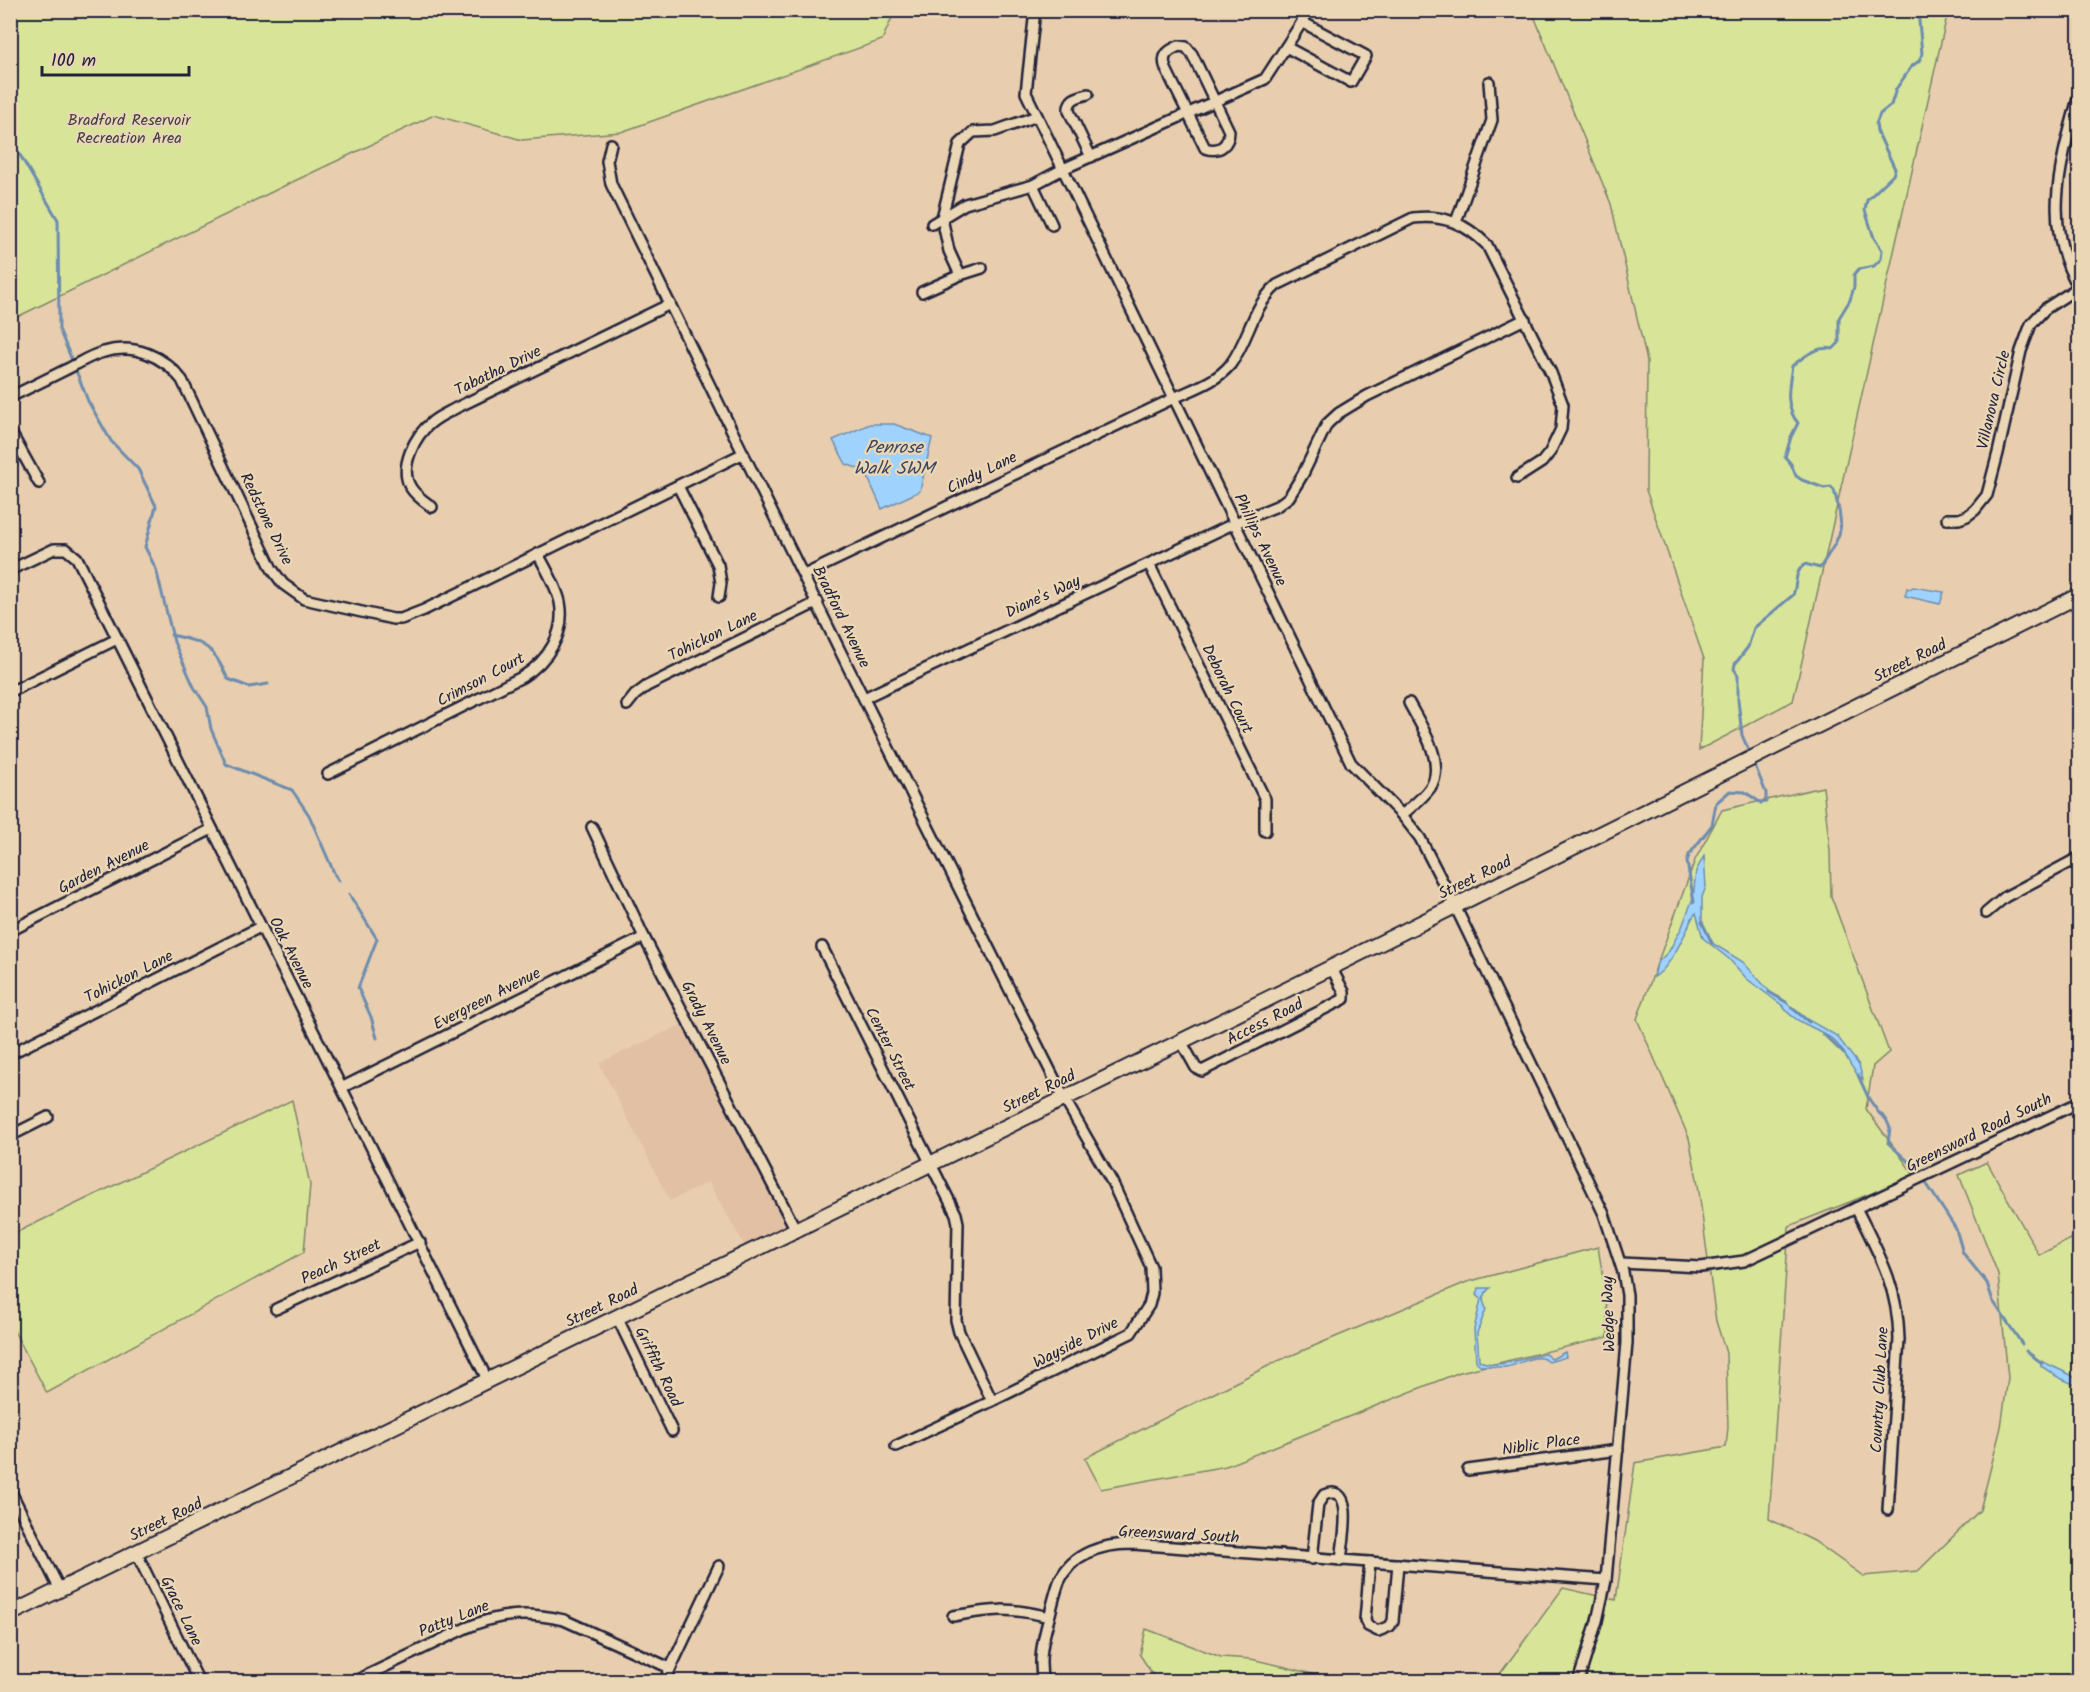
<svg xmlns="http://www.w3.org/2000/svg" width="2090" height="1692" font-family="Kalam,sans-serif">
  <rect width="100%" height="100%" fill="#e8ceae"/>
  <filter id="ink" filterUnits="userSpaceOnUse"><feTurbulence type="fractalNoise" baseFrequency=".0167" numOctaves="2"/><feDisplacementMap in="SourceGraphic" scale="12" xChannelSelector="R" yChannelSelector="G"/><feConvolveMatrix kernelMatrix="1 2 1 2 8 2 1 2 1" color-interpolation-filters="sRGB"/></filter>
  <g filter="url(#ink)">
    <polygon fill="#e1c0a4" points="683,1024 788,1225 745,1246 708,1182 670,1201 599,1063"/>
    <g fill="#d8e598" stroke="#7d846a" stroke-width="1.5">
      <polygon points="11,10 895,10 895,11 882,40 621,132 522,140 434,115 286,185 11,320"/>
      <polygon points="1532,11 1948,11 1793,701 1699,750 1704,659 1646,490 1647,361 1611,204"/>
      <polygon points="1823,787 1830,851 1831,896 1889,1052 1873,1066 1866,1109 1915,1176 1789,1226 1769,1519 1814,1541 1863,1576 1918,1571 1980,1510 2001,1427 2008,1378 1998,1274 1959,1175 1987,1162 2039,1255 2079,1235 2079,1681 1494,1682 1563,1588 1616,1600 1635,1463 1726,1447 1728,1427 1726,1353 1716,1321 1698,1184 1689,1138 1637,1019 1695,860 1722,810"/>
      <polygon points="292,1100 310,1185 304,1252 47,1393 11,1325 11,1235"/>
      <polygon points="1598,1247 1606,1296 1608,1337 1460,1372 1226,1466 1101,1489 1085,1458 1278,1361 1467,1282"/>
      <polygon points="1146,1629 1221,1657 1251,1659 1286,1667 1319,1676 1325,1681 1157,1681 1140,1655"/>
    </g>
    <g fill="#9fd3fd" stroke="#6d8caf" stroke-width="1.5">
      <polygon points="870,424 894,424 932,438 920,491 882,509 865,471 846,464 833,440"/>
      <polygon points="1913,587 1944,592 1940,604 1905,596 1907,588 1910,589"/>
      <path d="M1704,856l2,31 -4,10v26l10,20 31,19 28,31 10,5 20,18 36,20 22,29 4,15c-13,-10 -15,-24 -25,-35 -15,-18 -43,-19 -55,-39l-36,-27 -18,-20 -26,-21 -7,-25c-5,5 -6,10 -9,17 -8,15 -18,38 -33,47l3,-14 12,-12 13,-24 11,-29 3,-27z"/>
      <path d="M1479,1288h11l-4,4 -3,8 3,9 -9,24 2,27c17,11 47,-4 66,-6l7,5 13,-7 1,5 -17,5c-14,-11 -28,3 -43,5 -8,1 -16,-2 -25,-1l-5,-5 -2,-32 7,-30 -4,-4z"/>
      <path d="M2041,1361l30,14 8,6v6c-6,-4 -11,-5 -17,-8 -8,-3 -14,-9 -21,-13z"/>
    </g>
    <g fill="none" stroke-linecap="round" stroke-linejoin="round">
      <g stroke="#6d8caf" stroke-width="3">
        <polyline points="10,138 58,220 59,329 71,358"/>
        <polyline points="77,373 88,401 111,441 138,469 156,506 145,547 156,569 174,642 194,687 207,707 211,729 226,764 292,790 309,815 335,875 339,881"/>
        <path d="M171,635c36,8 41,11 57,44l21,8 19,-3"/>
        <path d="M1750,754l-8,-19 -4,-35v-25l-4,-6 1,-5 13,-17 6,-19 39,-33c5,-12 0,-22 12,-31l15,4c22,-36 26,-35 14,-78l-3,-3 -7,1 -22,-8 -6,-4 -5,-12 -6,-7 6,-20 7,-14c-14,-16 -9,-37 -6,-57 12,-9 25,-21 41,-17l6,-6v-25l11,-18 4,-13v-12l5,-6 15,-3 7,-7 1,-9 -8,-12 -9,-28 2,-10 26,-25 2,-6 -18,-38 -1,-7 4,-10 11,-9 5,-16 16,-23 7,-5 3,-7 -4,-44"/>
        <polyline points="349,894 377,939 358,988 371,1017 377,1038"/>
        <polyline points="1694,902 1687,862 1689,855 1712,825 1716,803 1730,791 1745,792 1761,803 1766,802 1766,793 1754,763"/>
        <polyline points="1702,922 1712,943"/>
        <polyline points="1769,992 1786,1002"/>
        <polyline points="1791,1007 1809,1022"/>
        <polyline points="1823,1034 1844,1054"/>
        <polyline points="1858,1075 1869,1099 1879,1113 1886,1119 1890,1128 1888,1143 1917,1169 1956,1229 1963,1253 1987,1283 1993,1301 2022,1344"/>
        <polyline points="2026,1351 2042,1363"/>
      </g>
      <g stroke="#22223b" stroke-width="14">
        <g id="minor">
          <polyline points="1035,10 1026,93 1351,763 1402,815 1420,838 1455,906 1604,1214 1623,1272 1627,1295 1627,1343 1606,1580 1597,1621 1578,1682"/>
          <path d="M1179,46l7,1 6,7 37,77c0,14 -10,22 -24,17l-39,-79c-5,-13 1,-18 13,-23z"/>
          <polyline points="1286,47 1351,82 1366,56 1302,22"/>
          <path d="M2080,91c-18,68 -41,133 0,198"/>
          <path d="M1088,94c-10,3 -20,4 -19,17l22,46"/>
          <polyline points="611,144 607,161 611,184 848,667 1064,1098 1112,1182 1151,1267 1152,1293 1149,1305 1131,1333 992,1401 896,1446"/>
          <polyline points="1033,185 1052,225"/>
          <polyline points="1456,222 1492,120 1489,82"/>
          <polyline points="932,224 965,204 1033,185 1063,169 1265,79 1302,22 1302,10"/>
          <polyline points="960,275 949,251 942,218 960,144 973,132 995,131 1037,116"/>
          <polyline points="922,292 960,275 982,268"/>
          <path d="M10,397c19,-9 37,-18 55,-27 13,-6 25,-15 39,-18 30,-9 60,4 78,28l90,189 11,15 21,15 89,20h8l23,-9 318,-156"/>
          <polyline points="10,431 39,483"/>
          <polyline points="678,486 718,565 721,583 719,597"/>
          <path d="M432,507c-7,-5 -16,-11 -21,-19 -13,-20 4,-53 21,-66 7,-6 17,-10 24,-14l214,-104"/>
          <polyline points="1947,519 1959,519 1967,516 1975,510 1987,495 1998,453 2021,351 2031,324 2045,309 2079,287"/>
          <polyline points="1149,564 1265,799 1265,831"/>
          <polyline points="10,570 54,549 66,549 77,558 488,1381"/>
          <path d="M804,575l370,-177c19,-9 42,-16 56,-33 20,-27 21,-57 47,-80l136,-67c31,-4 53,6 74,27l64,128 12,32 -2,24 -11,23 -8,10 -25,16"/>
          <polyline points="10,692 117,639"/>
          <polyline points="864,698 1235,523 1277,506 1289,497 1303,474 1327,424 1339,413 1367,396 1525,319"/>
          <polyline points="627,705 635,695 647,686 818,602"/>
          <path d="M328,774l194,-97c26,-16 44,-44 38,-75 -4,-17 -14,-33 -22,-48"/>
          <path d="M1402,815c10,-9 20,-16 28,-27 17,-25 -9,-62 -21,-85"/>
          <polyline points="592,827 644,937 796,1230"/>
          <polyline points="1986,913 2005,897 2080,857"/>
          <polyline points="10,931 212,829"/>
          <polyline points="822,947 956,1214 958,1223 956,1320 959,1332 992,1401"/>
          <polyline points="1181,1041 1196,1068 1202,1071 1344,999 1344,992 1331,967"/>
          <polyline points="10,1054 260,927"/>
          <polyline points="343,1087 644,937"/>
          <polyline points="10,1136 48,1117"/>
          <path d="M1856,1208c23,46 42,78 43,131l-11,171"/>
          <polyline points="1621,1263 1701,1267 1744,1261 2080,1102"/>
          <polyline points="276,1309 420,1242"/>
          <polyline points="617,1317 672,1431"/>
          <polyline points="1468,1470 1618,1450"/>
          <polyline points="10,1490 60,1590"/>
          <polyline points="136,1552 199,1682"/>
          <path d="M1312,1559l6,-55 6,-9c33,-14 18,49 17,66"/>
          <polyline points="1370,1562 1365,1620 1368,1626 1378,1631 1390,1626 1393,1621 1398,1564"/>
          <path d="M953,1616c41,-7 55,-9 96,1"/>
          <path d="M353,1682l113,-54c34,-15 62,-16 98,-8l106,48"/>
          <polyline points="664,1682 719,1566"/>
          <path d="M1043,1682c-5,-23 0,-43 6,-64 3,-12 6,-25 10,-36 13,-30 45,-38 74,-38l473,36"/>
        </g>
      </g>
      <g stroke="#22223b" stroke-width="18">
        <polyline id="secondary" points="10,1614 1288,989 2080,595"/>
      </g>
      <use href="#minor" stroke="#ebd7b5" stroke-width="9"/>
      <use href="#secondary" stroke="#ebd7b5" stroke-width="14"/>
    </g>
  </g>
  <g text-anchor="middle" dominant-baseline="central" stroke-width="4.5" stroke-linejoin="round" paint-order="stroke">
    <g font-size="16" fill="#3d3f49" stroke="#ebd7b5">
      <text x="129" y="120">Bradford Reservoir<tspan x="129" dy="18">Recreation Area</tspan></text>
    </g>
    <g font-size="16" fill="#22223b" stroke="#ebd7b5">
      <text transform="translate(498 371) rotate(-26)">Tabatha Drive</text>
      <text transform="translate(1994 400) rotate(-77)">Villanova Circle</text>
      <text transform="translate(982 473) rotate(-26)">Cindy Lane</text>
      <text transform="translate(266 519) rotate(64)">Redstone Drive</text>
      <text transform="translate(1260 540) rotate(64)">Phillips Avenue</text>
      <text transform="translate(1043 597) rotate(-25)">Diane's Way</text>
      <text transform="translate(841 617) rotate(64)">Bradford Avenue</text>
      <text transform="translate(713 636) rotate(-26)">Tohickon Lane</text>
      <text transform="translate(1910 661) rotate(-26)">Street Road</text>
      <text transform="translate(481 680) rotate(-28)">Crimson Court</text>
      <text transform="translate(1227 689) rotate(64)">Deborah Court</text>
      <text transform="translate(104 867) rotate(-27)">Garden Avenue</text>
      <text transform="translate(1475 878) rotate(-26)">Street Road</text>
      <text transform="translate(291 953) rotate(63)">Oak Avenue</text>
      <text transform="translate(129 977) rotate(-27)">Tohickon Lane</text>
      <text transform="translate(487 999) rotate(-27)">Evergreen Avenue</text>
      <text transform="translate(1265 1022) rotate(-27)">Access Road</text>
      <text transform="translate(706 1023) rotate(63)">Grady Avenue</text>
      <text transform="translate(890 1049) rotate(63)">Center Street</text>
      <text transform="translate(1039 1092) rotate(-26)">Street Road</text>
      <text transform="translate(1979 1133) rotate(-26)">Greensward Road South</text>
      <text transform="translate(341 1262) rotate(-25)">Peach Street</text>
      <text transform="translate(602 1306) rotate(-26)">Street Road</text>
      <text transform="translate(1609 1314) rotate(-92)">Wedge Way</text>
      <text transform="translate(1076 1343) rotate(-27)">Wayside Drive</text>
      <text transform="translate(658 1367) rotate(64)">Griffith Road</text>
      <text transform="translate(1880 1390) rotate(-87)">Country Club Lane</text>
      <text transform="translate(1541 1445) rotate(-8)">Niblic Place</text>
      <text transform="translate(166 1520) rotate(-26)">Street Road</text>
      <text transform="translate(1179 1535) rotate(3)">Greensward South</text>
      <text transform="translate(181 1611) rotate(64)">Grace Lane</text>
      <text transform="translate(454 1619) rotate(-22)">Patty Lane</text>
    </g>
    <g font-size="18" font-style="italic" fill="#3b4562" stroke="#ebd7b5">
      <text x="894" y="448">Penrose<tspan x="894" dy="21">Walk SWM</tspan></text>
    </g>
  </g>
  <rect width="2090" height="1692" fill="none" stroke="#ebd7b5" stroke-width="36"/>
  <rect x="18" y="18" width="2054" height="1656" fill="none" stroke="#22223b" stroke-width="2" filter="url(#ink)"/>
  <path d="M42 66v9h147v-9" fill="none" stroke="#22223b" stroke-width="3"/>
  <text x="51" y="66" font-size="18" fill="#22223b" stroke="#ebd7b5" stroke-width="4.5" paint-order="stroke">100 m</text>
</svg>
